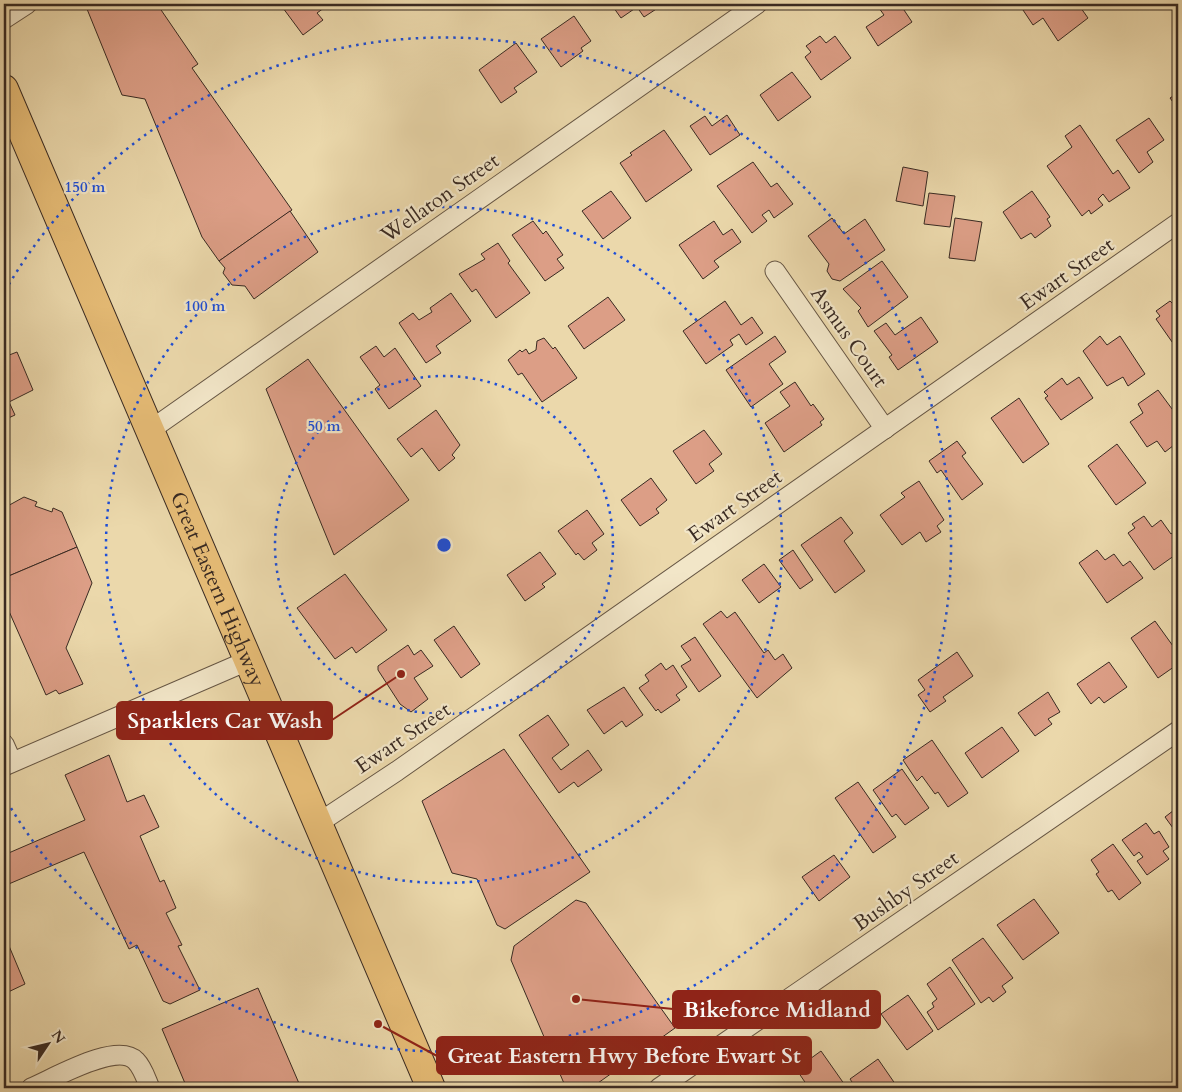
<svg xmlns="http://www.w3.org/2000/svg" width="1182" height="1092" font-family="Cardo,serif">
  <rect width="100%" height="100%" fill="#ebd8ab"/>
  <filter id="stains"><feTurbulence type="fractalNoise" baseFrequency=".004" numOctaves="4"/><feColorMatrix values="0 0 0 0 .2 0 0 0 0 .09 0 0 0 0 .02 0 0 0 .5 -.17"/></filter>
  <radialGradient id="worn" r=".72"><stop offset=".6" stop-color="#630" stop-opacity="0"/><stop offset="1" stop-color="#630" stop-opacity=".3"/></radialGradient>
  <g fill="#dc9e86" stroke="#392a22">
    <polygon points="95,4 157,4 198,64 192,68 292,210 219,261 202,237 145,99 122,95 87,9"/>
    <polygon points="280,4 328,4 328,5 317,13 323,20 303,35"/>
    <polygon points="611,4 664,4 644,17 637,7 621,18"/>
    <polygon points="876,4 900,4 912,22 878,46 866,27 884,15"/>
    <polygon points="1019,4 1078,4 1088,18 1058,41 1043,18 1033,25"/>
    <polygon points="574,16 591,41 581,48 583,51 561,67 541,39"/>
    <polygon points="820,36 826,43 835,36 851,58 821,80 805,57 811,52 806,46"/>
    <polygon points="516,43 537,72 514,88 517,92 501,103 479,70"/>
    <polygon points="792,72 811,97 778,121 760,95"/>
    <polygon points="1178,93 1178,109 1170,98"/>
    <polygon points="727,115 740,135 710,155 690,126 705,116 712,126"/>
    <polygon points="1149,118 1164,140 1147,152 1153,162 1139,173 1116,140"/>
    <polygon points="1080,125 1113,174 1118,170 1130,188 1109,202 1103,194 1098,199 1103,205 1091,214 1089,210 1082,216 1047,166 1072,147 1065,136"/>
    <polygon points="664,130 692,170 646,202 620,163 632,155 630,153"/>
    <polygon points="753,162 771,187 777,183 793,204 774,218 769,210 762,215 767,221 752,233 717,186"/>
    <polygon points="903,167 928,172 923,206 896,201"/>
    <polygon points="611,191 631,218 603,239 582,211"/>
    <polygon points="1032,191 1050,217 1047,219 1051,226 1035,238 1031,233 1021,239 1003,212"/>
    <polygon points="929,193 955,196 950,227 924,224"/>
    <polygon points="290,211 318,252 254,299 245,286 232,285 223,273 225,268 219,261"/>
    <polygon points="832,218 844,234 865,219 885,250 840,281 832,279 827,271 829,264 808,236"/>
    <polygon points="955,218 982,222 975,261 949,258"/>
    <polygon points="533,221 543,234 546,231 563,255 557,259 564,268 545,281 512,235"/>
    <polygon points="714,221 723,235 732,229 741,242 714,261 719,267 703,279 679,245"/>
    <polygon points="498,243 510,261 508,263 530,293 496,318 476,289 472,292 459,274 485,259 481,254"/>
    <polygon points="882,261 908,297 868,327 858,311 861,308 843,289"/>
    <polygon points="451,293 471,321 436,346 441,353 426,363 399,323 413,313 419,320 432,312 430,308"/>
    <polygon points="608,297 625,320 584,349 568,326"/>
    <polygon points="725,301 741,325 752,317 763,333 746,345 739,334 730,340 733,345 706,364 683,331"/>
    <polygon points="1170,301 1176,307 1178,305 1177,349 1156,319 1160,316 1156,311"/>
    <polygon points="921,317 938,342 898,370 889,357 892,355 874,331 886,323 895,335"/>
    <polygon points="775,336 786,352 769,364 783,384 751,407 726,370"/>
    <polygon points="1100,336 1107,345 1120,336 1145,374 1128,386 1123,377 1107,386 1083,351"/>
    <polygon points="544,338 553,349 555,347 577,378 542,402 522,373 518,375 508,360 520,350 522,352 526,349 529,354 536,350 537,341"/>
    <polygon points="376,346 384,357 395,348 421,386 389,409 375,389 380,385 360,357"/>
    <polygon points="17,352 33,390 9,402 15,415 4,420 4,357"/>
    <polygon points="308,359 409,500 334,555 266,389"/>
    <polygon points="1079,377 1093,398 1061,420 1045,398 1048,396 1044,392 1062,378 1067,385"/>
    <polygon points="795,382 811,406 813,404 824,419 820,422 822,425 784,452 765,423 790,406 780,392"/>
    <polygon points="1158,390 1178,417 1178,430 1174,433 1178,442 1165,452 1157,441 1147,447 1130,422 1143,413 1138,404"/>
    <polygon points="1019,398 1049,444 1023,463 991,418"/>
    <polygon points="436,410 460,445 452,455 455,458 439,471 422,448 411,457 397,439"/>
    <polygon points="704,430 722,454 709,464 714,471 696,484 673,451"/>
    <polygon points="957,441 966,453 962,456 983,484 962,500 941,470 937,473 929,461"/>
    <polygon points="1117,444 1146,483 1116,505 1088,466"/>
    <polygon points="651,478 667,500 656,509 659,513 640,526 621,500"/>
    <polygon points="919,481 944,520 937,526 941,532 926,542 920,532 902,545 880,515 905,497 901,493"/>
    <polygon points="24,497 37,502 35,506 52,512 53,508 62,512 77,547 4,578 4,508"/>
    <polygon points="587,510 604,534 592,543 597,550 584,560 578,553 576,555 558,531"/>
    <polygon points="1144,516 1152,527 1161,520 1171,534 1178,529 1178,553 1154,570 1128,533 1135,528 1132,524"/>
    <polygon points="841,517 853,533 844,541 865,571 835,593 801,545"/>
    <polygon points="77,547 92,583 66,648 83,684 59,694 56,690 46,695 4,600 4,578"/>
    <polygon points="793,550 813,580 800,589 779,560"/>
    <polygon points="1097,550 1105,560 1114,554 1123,566 1130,561 1143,578 1107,603 1079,563"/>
    <polygon points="540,552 556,574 542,584 545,587 525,601 507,575"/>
    <polygon points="764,564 781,587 759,603 742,580"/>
    <polygon points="345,574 387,630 356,653 352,647 335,659 297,608"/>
    <polygon points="721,611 727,618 735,612 764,653 768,650 775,660 783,654 792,668 757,698 703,624"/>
    <polygon points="1155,621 1178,653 1178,664 1158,678 1131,638"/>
    <polygon points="454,626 480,664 461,678 434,640"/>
    <polygon points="695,637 721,676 699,692 681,666 691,660 681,646"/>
    <polygon points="408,645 414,655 421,650 433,666 414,678 428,699 411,712 400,704 378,670 378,666"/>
    <polygon points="957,652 973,676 943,697 946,701 930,712 918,695 925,690 918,680"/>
    <polygon points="1109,662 1127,687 1104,703 1099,697 1091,704 1077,684"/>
    <polygon points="661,663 666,670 673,665 687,687 676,695 680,700 661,713 658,709 656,711 639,688 649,681 645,675"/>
    <polygon points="624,687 643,715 626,727 622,721 604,734 587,710"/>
    <polygon points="1048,692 1060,712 1048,719 1052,724 1035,736 1018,713"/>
    <polygon points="548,715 569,745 552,758 561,770 588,750 602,770 578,787 574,782 559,793 519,735"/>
    <polygon points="1002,727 1019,751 982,778 965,753"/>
    <polygon points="932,740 968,793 948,807 938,792 935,794 922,776 917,781 903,760"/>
    <polygon points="504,749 590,872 505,929 497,925 477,879 452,873 422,801"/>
    <polygon points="109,755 127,802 144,795 159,827 140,836 160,882 164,880 176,908 166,913 182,945 178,946 200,990 170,1004 163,1001 137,945 129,949 84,852 4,886 4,855 85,820 65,775"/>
    <polygon points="902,769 929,808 905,825 896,814 892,817 873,790"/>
    <polygon points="858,782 896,837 873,853 835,798"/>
    <polygon points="1178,807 1178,835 1165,817"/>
    <polygon points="1146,823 1154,834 1159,831 1169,847 1163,851 1169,859 1147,875 1137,861 1143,857 1139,852 1134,856 1122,840"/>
    <polygon points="1113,844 1141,883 1119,900 1112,890 1108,892 1096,874 1099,872 1091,860"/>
    <polygon points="834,855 850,877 819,901 802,877"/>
    <polygon points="1034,899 1059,933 1023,960 997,925"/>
    <polygon points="576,900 586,903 675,1028 591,1088 566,1088 511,960 514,946"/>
    <polygon points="4,934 25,984 4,994"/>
    <polygon points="983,938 1013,978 1002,986 1006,992 993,1002 989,997 981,1003 952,960"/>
    <polygon points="950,967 975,1004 938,1030 927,1012 934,1007 932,1003 937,999 927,984"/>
    <polygon points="258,988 301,1088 187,1088 162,1029"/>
    <polygon points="908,995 933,1031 907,1050 881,1014"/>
    <polygon points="821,1051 847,1088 809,1088 796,1069"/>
    <polygon points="878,1059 898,1088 856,1088 850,1079"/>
  </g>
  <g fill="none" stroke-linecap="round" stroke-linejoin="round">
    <g stroke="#665644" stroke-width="21">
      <g id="street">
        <polyline points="4,19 27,4"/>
        <polyline points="775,271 885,429"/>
        <polyline points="149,431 757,4"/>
        <polyline points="4,744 12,762"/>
        <polyline points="4,766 247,661"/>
        <polyline points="317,824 397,771 1178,223"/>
        <path d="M31,1088c22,-9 86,-47 105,-27 7,7 10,18 14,27"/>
        <polyline points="659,1088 1178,731"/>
      </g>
    </g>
    <g stroke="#392a22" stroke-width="30">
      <g id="highway">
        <path id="s1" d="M4,89l427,999"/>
      </g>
    </g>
    <use href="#street" stroke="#f2e6c8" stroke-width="19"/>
    <use href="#highway" stroke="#e6bc76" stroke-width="28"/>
  </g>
  <g fill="none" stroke="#1d4ed8" stroke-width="2.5" stroke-dasharray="2.5 5">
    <circle cx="444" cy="545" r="169"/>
    <circle cx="444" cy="545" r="338"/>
    <path d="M5 291A507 507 0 1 1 5 798"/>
  </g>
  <g text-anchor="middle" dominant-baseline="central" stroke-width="4.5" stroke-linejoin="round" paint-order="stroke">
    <g font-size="21" fill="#392a22" stroke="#f2e6c8">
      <text transform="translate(440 198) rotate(-35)">Wellaton Street</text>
      <text transform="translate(1067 274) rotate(-35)">Ewart Street</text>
      <text transform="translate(849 337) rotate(55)">Asmus Court</text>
      <text transform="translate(735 506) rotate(-35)">Ewart Street</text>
      <text stroke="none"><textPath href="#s1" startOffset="544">Great Eastern Highway</textPath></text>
      <text transform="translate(403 738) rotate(-34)">Ewart Street</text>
      <text transform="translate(906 891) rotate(-35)">Bushby Street</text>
    </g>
  </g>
  <circle cx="444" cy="545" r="8" fill="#1d4ed8" stroke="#f2e6c8" stroke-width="2.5"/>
  <g font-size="15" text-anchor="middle" font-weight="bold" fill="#1d4ed8" stroke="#f2e6c8" stroke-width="4.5" stroke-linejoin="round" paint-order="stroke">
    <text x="85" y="192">150 m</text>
    <text x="205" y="311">100 m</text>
    <text x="324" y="431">50 m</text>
  </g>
  <path fill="none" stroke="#8f2418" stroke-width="2" d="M401 674L332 720M576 999L673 1009M378 1024L437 1056"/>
  <g fill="#8f2418" stroke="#f2e6c8" stroke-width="2">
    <circle cx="401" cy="674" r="5"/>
    <circle cx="576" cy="999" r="5"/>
    <circle cx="378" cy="1024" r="5"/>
  </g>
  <g fill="#8f2418" stroke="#8f2418" stroke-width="2">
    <rect x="117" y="702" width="215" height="37" rx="5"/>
    <rect x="673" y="991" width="207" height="37" rx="5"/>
    <rect x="437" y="1037" width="374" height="37" rx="5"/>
  </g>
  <g font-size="22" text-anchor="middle" font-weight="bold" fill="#fff">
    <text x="225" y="728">Sparklers Car Wash</text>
    <text x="777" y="1017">Bikeforce Midland</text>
    <text x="624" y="1063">Great Eastern Hwy Before Ewart St</text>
  </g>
  <rect width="1182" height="1092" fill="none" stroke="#ebd8ab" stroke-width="20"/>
  <rect x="5" y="5" width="1172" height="1082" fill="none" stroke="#392a22" stroke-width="2.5"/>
  <rect x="10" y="10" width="1162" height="1072" fill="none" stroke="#392a22"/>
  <g transform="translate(48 1044) rotate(55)" stroke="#f2e6c8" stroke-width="4" paint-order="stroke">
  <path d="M0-4L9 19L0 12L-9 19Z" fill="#392a22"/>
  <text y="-8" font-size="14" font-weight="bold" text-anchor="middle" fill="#392a22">N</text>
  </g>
  <rect width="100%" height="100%" filter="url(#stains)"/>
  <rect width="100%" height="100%" fill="url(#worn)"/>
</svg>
